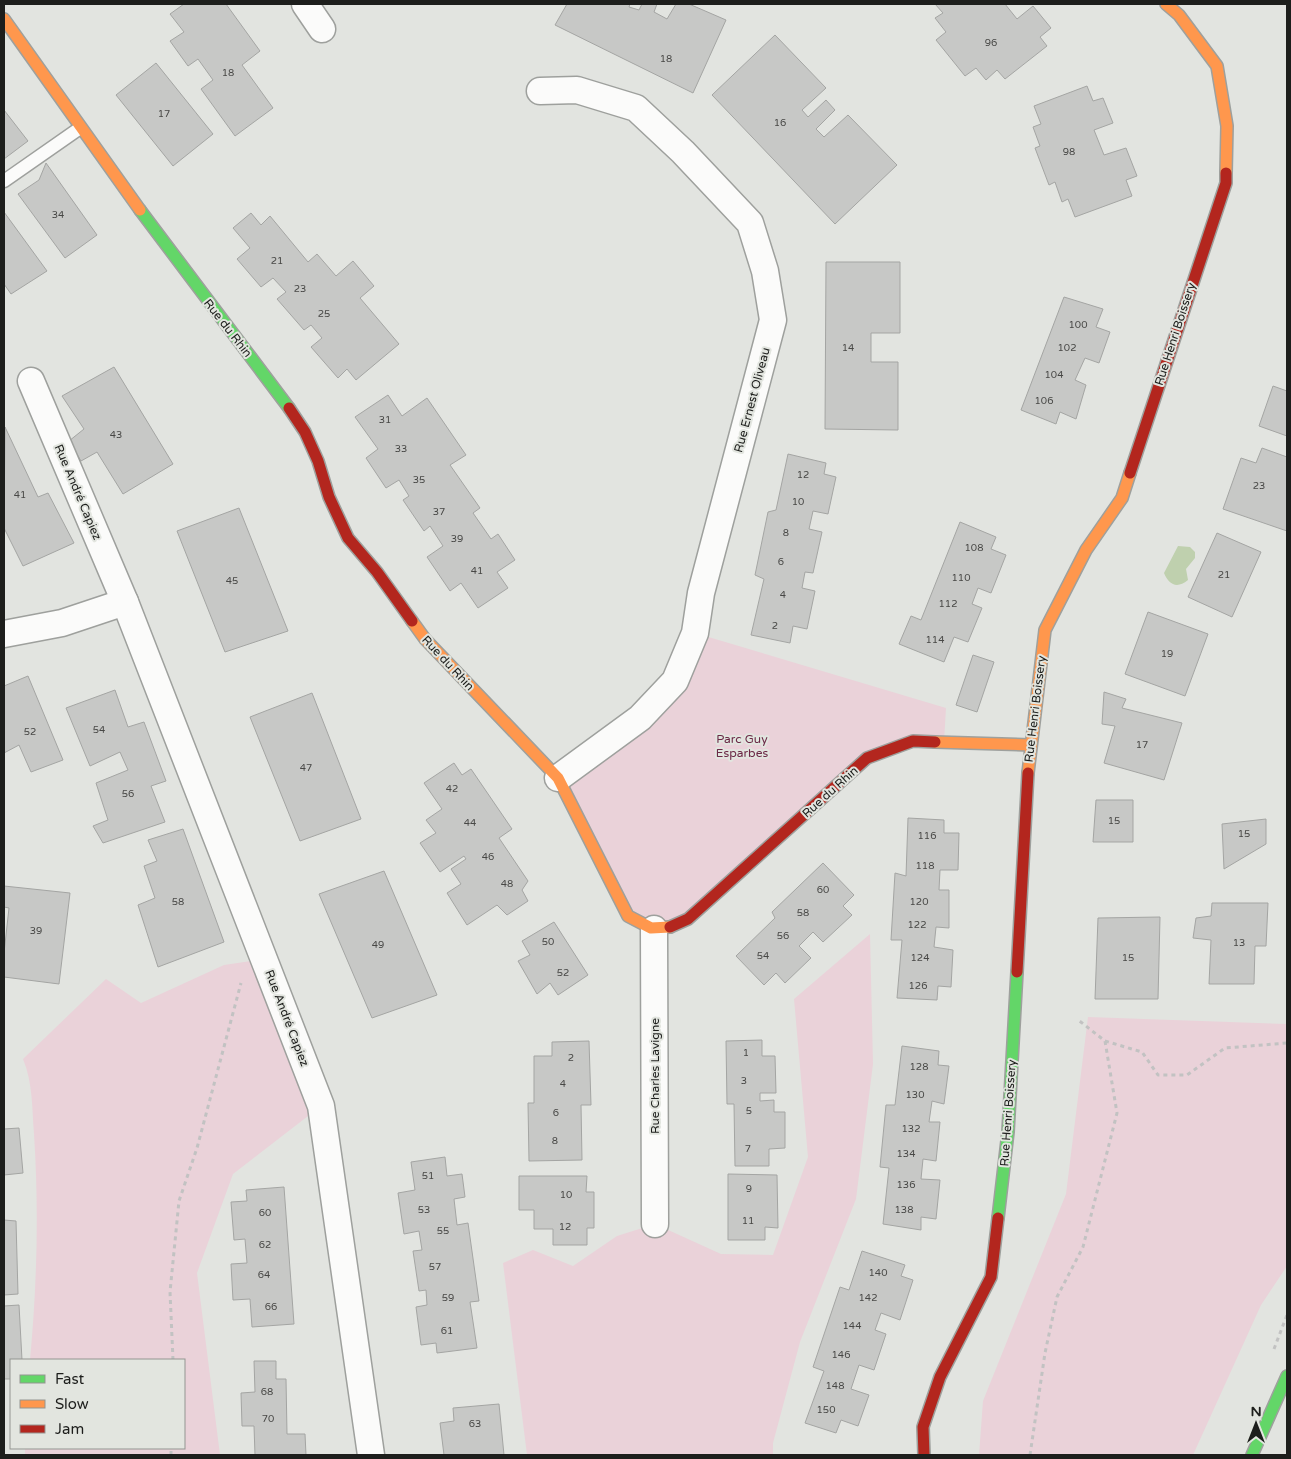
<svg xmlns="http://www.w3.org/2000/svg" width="1291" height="1459" font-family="'Varela Round',sans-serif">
  <rect width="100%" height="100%" fill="#e2e4e0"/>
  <g fill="#ead2d9">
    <polygon points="695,633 946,708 944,742 889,748 688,919 641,925 558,779 640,718"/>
    <polygon points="870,934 873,1064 856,1199 800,1342 773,1443 773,1455 527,1455 503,1263 533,1250 573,1266 617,1236 655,1224 721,1254 773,1255 808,1157 794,999"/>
    <path d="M264,959l57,147 -88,68 -36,99 23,182h-195v-7h159v-88h-154c7,-75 9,-150 4,-226 -2,-25 -1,-51 -11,-75l83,-80 35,24 83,-38z"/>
    <polygon points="1088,1017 1287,1024 1287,1266 1261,1305 1193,1455 979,1455 983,1401 1066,1194"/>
  </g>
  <path fill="#bfd0ae" d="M1178,546l12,1 5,5v6l-9,11 2,11c-11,9 -19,5 -24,-7z"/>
  <g fill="#c7c8c6" stroke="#a4a5a3">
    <polygon points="184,4 226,4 260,51 242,65 273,108 235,136 201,89 213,80 198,59 188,66 170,41 184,32 170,14"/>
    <polygon points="567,4 630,4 629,7 639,10 642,4 657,4 654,12 667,19 676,4 689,4 726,20 693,93 555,25"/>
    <polygon points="935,4 1005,4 1017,19 1033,6 1051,28 1040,37 1047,46 1005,79 997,70 986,80 976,68 965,76 936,40 946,32 935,18 943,13"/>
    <polygon points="775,35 826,88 802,110 808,117 826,100 835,110 816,129 824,137 848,115 897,165 835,224 712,95"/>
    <polygon points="156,63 213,134 173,166 116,95"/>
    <polygon points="1087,86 1093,101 1103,98 1113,123 1094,130 1104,155 1126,148 1137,176 1126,180 1132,196 1075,217 1068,199 1062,202 1055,182 1049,185 1035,148 1040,146 1033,127 1041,124 1034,106"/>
    <polygon points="4,110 28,141 4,159"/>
    <polygon points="46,163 97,235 65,258 18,194 39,180"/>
    <polygon points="4,212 47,271 11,294 4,284"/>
    <polygon points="251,213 261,225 270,216 308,262 317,254 336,276 353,261 374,286 360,298 399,344 356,380 347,369 338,378 311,347 322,338 311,325 304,330 277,299 286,292 273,278 261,287 237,259 250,248 233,228"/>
    <polygon points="826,262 900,262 900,333 871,333 871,362 898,362 898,430 825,429"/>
    <polygon points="1064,297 1103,309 1096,327 1110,332 1099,363 1085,358 1075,380 1086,385 1076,419 1060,412 1056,424 1021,410"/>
    <polygon points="114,367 173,464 123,494 97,452 81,461 69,441 84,429 62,396"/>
    <polygon points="1273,386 1287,391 1287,436 1259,426"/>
    <polygon points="388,395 402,416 427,398 466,455 450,465 480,508 473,513 491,539 498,534 515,560 497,572 508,588 478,608 461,583 450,591 427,557 443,546 430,526 424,531 403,500 409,496 399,480 386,488 366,458 378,449 355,417"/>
    <polygon points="5,427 38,497 48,493 74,543 23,566 4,528"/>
    <polygon points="1262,448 1287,457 1287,531 1223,509 1241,458 1256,463"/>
    <polygon points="788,454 826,463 824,474 836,477 828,514 813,511 809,529 822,532 813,573 805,572 802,588 815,591 807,629 793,626 790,643 751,635 764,579 755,575 768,512 776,510"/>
    <polygon points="239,508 288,631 225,652 177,531"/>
    <polygon points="960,522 996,537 991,549 1006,555 991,593 978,588 972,604 982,608 968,642 954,637 944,662 899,644 911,616 921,620"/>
    <polygon points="1217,533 1261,552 1232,617 1188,597"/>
    <polygon points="1148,612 1208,634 1185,696 1125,674"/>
    <polygon points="973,655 994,662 977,712 956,705"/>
    <polygon points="28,676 63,760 31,772 19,745 4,753 4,686"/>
    <polygon points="115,690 128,727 144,722 166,781 151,786 165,822 103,843 93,826 108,820 96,783 128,770 120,752 90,766 66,708"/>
    <polygon points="1104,692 1126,699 1122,708 1182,723 1164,780 1104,763 1115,726 1102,724"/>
    <polygon points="312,693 361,819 300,841 250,717"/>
    <polygon points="454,763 462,775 471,769 512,829 499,838 528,881 522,890 528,901 507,915 497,905 467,925 447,893 461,884 451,869 466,859 464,856 440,872 420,843 436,833 426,820 442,809 424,783"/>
    <polygon points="1096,800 1133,800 1133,842 1093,842"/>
    <polygon points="908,818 944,820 944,833 959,833 958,870 940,870 939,890 949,890 949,928 936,927 934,947 953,950 951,987 938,986 937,1000 897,998 902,940 891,940 895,873 906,876"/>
    <polygon points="1266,819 1266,844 1224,869 1222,824"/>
    <polygon points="183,829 224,942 158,967 138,905 155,898 144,866 157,861 148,840"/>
    <polygon points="823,863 854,895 843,906 852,915 823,942 813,932 799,946 811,958 785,983 776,973 764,985 736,956 775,918 772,912"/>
    <polygon points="384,871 437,995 372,1018 319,894"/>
    <polygon points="4,886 70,893 59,984 4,977 4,953 9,908 4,907"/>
    <polygon points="1212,903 1268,903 1266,946 1255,946 1254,984 1209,984 1211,940 1193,938 1196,918 1211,916"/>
    <polygon points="1160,917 1158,999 1095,999 1098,918"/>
    <polygon points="554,922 588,975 558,995 550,983 537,994 518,961 530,955 522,941"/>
    <polygon points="762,1040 762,1056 775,1056 776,1093 760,1093 760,1101 774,1100 774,1112 785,1112 785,1148 769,1149 769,1166 735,1166 734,1104 727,1104 726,1041"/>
    <polygon points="589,1041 591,1105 581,1105 582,1160 529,1161 528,1103 534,1103 534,1056 552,1056 552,1042"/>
    <polygon points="902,1046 939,1051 938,1065 949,1066 944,1104 932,1101 929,1122 940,1122 936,1161 923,1159 921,1179 940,1180 936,1219 921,1217 921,1230 883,1224 889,1168 880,1167 886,1105 895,1105"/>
    <polygon points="19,1128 23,1173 4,1175 4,1129"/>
    <polygon points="445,1157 447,1176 462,1174 465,1197 454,1199 457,1225 468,1223 479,1301 470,1302 477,1348 437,1353 436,1343 421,1345 416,1307 427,1305 426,1290 419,1291 413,1251 422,1250 419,1231 404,1234 398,1193 415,1190 411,1162"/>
    <polygon points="728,1174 777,1175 778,1228 765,1227 765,1240 728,1240"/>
    <polygon points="519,1176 587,1176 586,1192 594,1192 594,1228 587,1228 587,1245 553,1245 553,1229 534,1229 534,1210 519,1210"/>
    <polygon points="284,1187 294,1324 252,1327 250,1299 233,1300 231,1264 247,1263 245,1239 234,1240 231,1202 247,1201 246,1190"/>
    <polygon points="4,1220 16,1221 18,1294 4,1295"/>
    <polygon points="862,1251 905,1265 901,1276 913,1280 900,1320 881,1313 875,1330 886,1334 874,1370 859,1365 851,1389 869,1395 858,1426 841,1420 836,1433 805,1423 824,1371 813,1367 840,1287 849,1290"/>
    <polygon points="19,1305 22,1360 11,1360 11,1379 4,1379 4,1306"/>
    <polygon points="254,1361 276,1361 276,1379 286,1379 287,1434 305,1434 306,1455 255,1455 254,1426 242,1426 241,1393 255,1392"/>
    <polygon points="499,1404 504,1455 444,1455 440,1423 454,1421 453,1408"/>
  </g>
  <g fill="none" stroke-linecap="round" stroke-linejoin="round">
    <g stroke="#9ea09d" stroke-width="15">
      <polyline id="lane" points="4,181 80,128"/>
    </g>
    <g stroke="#9ea09d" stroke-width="29">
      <g id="street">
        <polyline points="305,4 322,29"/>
        <polyline points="540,91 577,90 636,108 683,152 750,223 765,271 773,320 701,593 695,633 675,681 640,718 558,778"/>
        <polyline points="31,381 125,602 321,1106 371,1455"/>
        <polyline points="4,634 62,623 125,602"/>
        <polyline points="654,929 655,1224"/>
      </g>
    </g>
    <g stroke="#9ea09d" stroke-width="14">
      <g id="fast">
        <polyline points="140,210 289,408"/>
        <polyline points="998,1218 1008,1132 1017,972"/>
        <polyline points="1252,1455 1287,1376"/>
      </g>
    </g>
    <g stroke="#9ea09d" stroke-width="14">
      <g id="slow">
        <polyline points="1166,4 1179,15 1217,66 1227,126 1226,173"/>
        <polyline points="4,19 140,210"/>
        <polyline points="412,621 425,639 558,778 628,916 651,928 670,927"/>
        <polyline points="935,742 1030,745"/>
        <polyline points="1028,773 1045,630 1086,550 1122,498 1130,473"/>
      </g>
    </g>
    <g stroke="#9ea09d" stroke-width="14">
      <g id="jam">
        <polyline points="289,408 305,432 318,461 329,497 348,538 377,572 412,621"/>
        <polyline points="1130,473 1226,183 1226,173"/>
        <polyline points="670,927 688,919 867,758 913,741 935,742"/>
        <polyline points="1017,972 1028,773"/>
        <polyline points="924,1455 923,1427 940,1377 991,1277 998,1218"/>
      </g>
    </g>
    <g stroke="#c2c2c2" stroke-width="3" stroke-dasharray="4 4" stroke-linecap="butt">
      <polyline points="1105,1041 1142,1052 1158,1075 1187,1075 1225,1048 1287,1043"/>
      <polyline points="1274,1349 1287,1315"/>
      <polyline points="173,1360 170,1292 179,1201 197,1148 241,983"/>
      <polyline points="171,1455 171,1448"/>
      <polyline points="1030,1455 1045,1353 1057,1297 1083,1247 1117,1113 1105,1041 1077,1019"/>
    </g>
    <use href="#lane" stroke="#fbfbfa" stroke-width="12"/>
    <use href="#street" stroke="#fbfbfa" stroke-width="26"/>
    <use href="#fast" stroke="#63d668" stroke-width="11"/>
    <use href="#slow" stroke="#ff974d" stroke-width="11"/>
    <use href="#jam" stroke="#b3261e" stroke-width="11"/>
  </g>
  <g text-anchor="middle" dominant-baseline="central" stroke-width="4" stroke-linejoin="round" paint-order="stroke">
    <g font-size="10" fill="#484846">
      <text x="991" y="43">96</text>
      <text x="666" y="59">18</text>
      <text x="228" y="73">18</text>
      <text x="164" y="114">17</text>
      <text x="780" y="123">16</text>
      <text x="1069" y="152">98</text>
      <text x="58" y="215">34</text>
      <text x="277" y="261">21</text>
      <text x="300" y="289">23</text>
      <text x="324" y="314">25</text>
      <text x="1078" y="325">100</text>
      <text x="848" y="348">14</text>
      <text x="1067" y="348">102</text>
      <text x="1054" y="375">104</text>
      <text x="1044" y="401">106</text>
      <text x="385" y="420">31</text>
      <text x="116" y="435">43</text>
      <text x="401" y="449">33</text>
      <text x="803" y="475">12</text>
      <text x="419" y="480">35</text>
      <text x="1259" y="486">23</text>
      <text x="20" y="495">41</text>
      <text x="798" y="502">10</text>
      <text x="439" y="512">37</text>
      <text x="786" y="533">8</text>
      <text x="457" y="539">39</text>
      <text x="974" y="548">108</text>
      <text x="781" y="562">6</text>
      <text x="477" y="571">41</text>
      <text x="1224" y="575">21</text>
      <text x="961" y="578">110</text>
      <text x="232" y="581">45</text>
      <text x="783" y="595">4</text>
      <text x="948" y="604">112</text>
      <text x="775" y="626">2</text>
      <text x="935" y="640">114</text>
      <text x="1167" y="654">19</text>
      <text x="99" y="730">54</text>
      <text x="30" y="732">52</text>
      <text x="1142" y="745">17</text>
      <text x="306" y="768">47</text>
      <text x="452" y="789">42</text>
      <text x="128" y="794">56</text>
      <text x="1114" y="821">15</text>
      <text x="470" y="823">44</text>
      <text x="1244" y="834">15</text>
      <text x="927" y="836">116</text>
      <text x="488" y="857">46</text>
      <text x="925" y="866">118</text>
      <text x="507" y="884">48</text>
      <text x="823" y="890">60</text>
      <text x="178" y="902">58</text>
      <text x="919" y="902">120</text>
      <text x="803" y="913">58</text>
      <text x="917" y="925">122</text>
      <text x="36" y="931">39</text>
      <text x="783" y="936">56</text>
      <text x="548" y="942">50</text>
      <text x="1239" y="943">13</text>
      <text x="378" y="945">49</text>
      <text x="763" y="956">54</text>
      <text x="920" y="958">124</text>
      <text x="1128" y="958">15</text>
      <text x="563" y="973">52</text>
      <text x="918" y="986">126</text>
      <text x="746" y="1053">1</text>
      <text x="571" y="1058">2</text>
      <text x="919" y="1067">128</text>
      <text x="744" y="1081">3</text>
      <text x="563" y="1084">4</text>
      <text x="915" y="1095">130</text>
      <text x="749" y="1111">5</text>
      <text x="556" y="1113">6</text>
      <text x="911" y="1129">132</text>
      <text x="555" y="1141">8</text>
      <text x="748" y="1149">7</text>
      <text x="906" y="1154">134</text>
      <text x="428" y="1176">51</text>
      <text x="906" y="1185">136</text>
      <text x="749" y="1189">9</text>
      <text x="566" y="1195">10</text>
      <text x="424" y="1210">53</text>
      <text x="904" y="1210">138</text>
      <text x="265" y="1213">60</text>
      <text x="748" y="1221">11</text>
      <text x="565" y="1227">12</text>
      <text x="443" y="1231">55</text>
      <text x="265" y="1245">62</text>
      <text x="435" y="1267">57</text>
      <text x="878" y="1273">140</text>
      <text x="264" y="1275">64</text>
      <text x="448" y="1298">59</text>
      <text x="868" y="1298">142</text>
      <text x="271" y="1307">66</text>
      <text x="852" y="1326">144</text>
      <text x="447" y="1331">61</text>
      <text x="841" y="1355">146</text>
      <text x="835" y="1386">148</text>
      <text x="267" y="1392">68</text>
      <text x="826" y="1410">150</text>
      <text x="268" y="1419">70</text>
      <text x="475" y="1424">63</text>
    </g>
    <g font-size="12" fill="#1d1e1c" stroke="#e2e5df">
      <text transform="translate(228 328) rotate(52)">Rue du Rhin</text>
      <text transform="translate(1175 334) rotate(-72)">Rue Henri Boissery</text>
      <text transform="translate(752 400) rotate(-75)">Rue Ernest Oliveau</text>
      <text transform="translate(78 492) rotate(67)">Rue André Capiez</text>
      <text transform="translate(448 663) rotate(47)">Rue du Rhin</text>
      <text transform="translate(1035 709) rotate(-83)">Rue Henri Boissery</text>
      <text transform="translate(830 792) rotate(-42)">Rue du Rhin</text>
      <text transform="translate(287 1018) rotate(69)">Rue André Capiez</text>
      <text transform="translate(655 1076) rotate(-90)">Rue Charles Lavigne</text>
      <text transform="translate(1008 1113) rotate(-86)">Rue Henri Boissery</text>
    </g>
    <g font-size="12" fill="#6b2946" stroke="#e2e5df">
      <text x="742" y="739">Parc Guy<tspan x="742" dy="14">Esparbes</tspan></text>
    </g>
  </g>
  <rect width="1291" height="1459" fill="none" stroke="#1d1e1c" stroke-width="10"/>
  <rect x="10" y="1359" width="175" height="90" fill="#e2e5df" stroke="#939591"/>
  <rect x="20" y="1375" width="25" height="8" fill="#63d668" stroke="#939591"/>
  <text x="55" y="1384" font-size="15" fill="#1d1e1c">Fast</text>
  <rect x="20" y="1400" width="25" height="8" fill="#ff974d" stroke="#939591"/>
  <text x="55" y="1409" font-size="15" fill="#1d1e1c">Slow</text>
  <rect x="20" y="1425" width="25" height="8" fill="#b3261e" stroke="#939591"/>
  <text x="55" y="1434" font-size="15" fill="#1d1e1c">Jam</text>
  <g transform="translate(1256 1424)" stroke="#e2e5df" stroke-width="4" paint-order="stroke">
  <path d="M0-4L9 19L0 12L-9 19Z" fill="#1d1e1c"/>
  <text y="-8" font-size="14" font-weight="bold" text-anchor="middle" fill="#1d1e1c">N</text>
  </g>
</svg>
